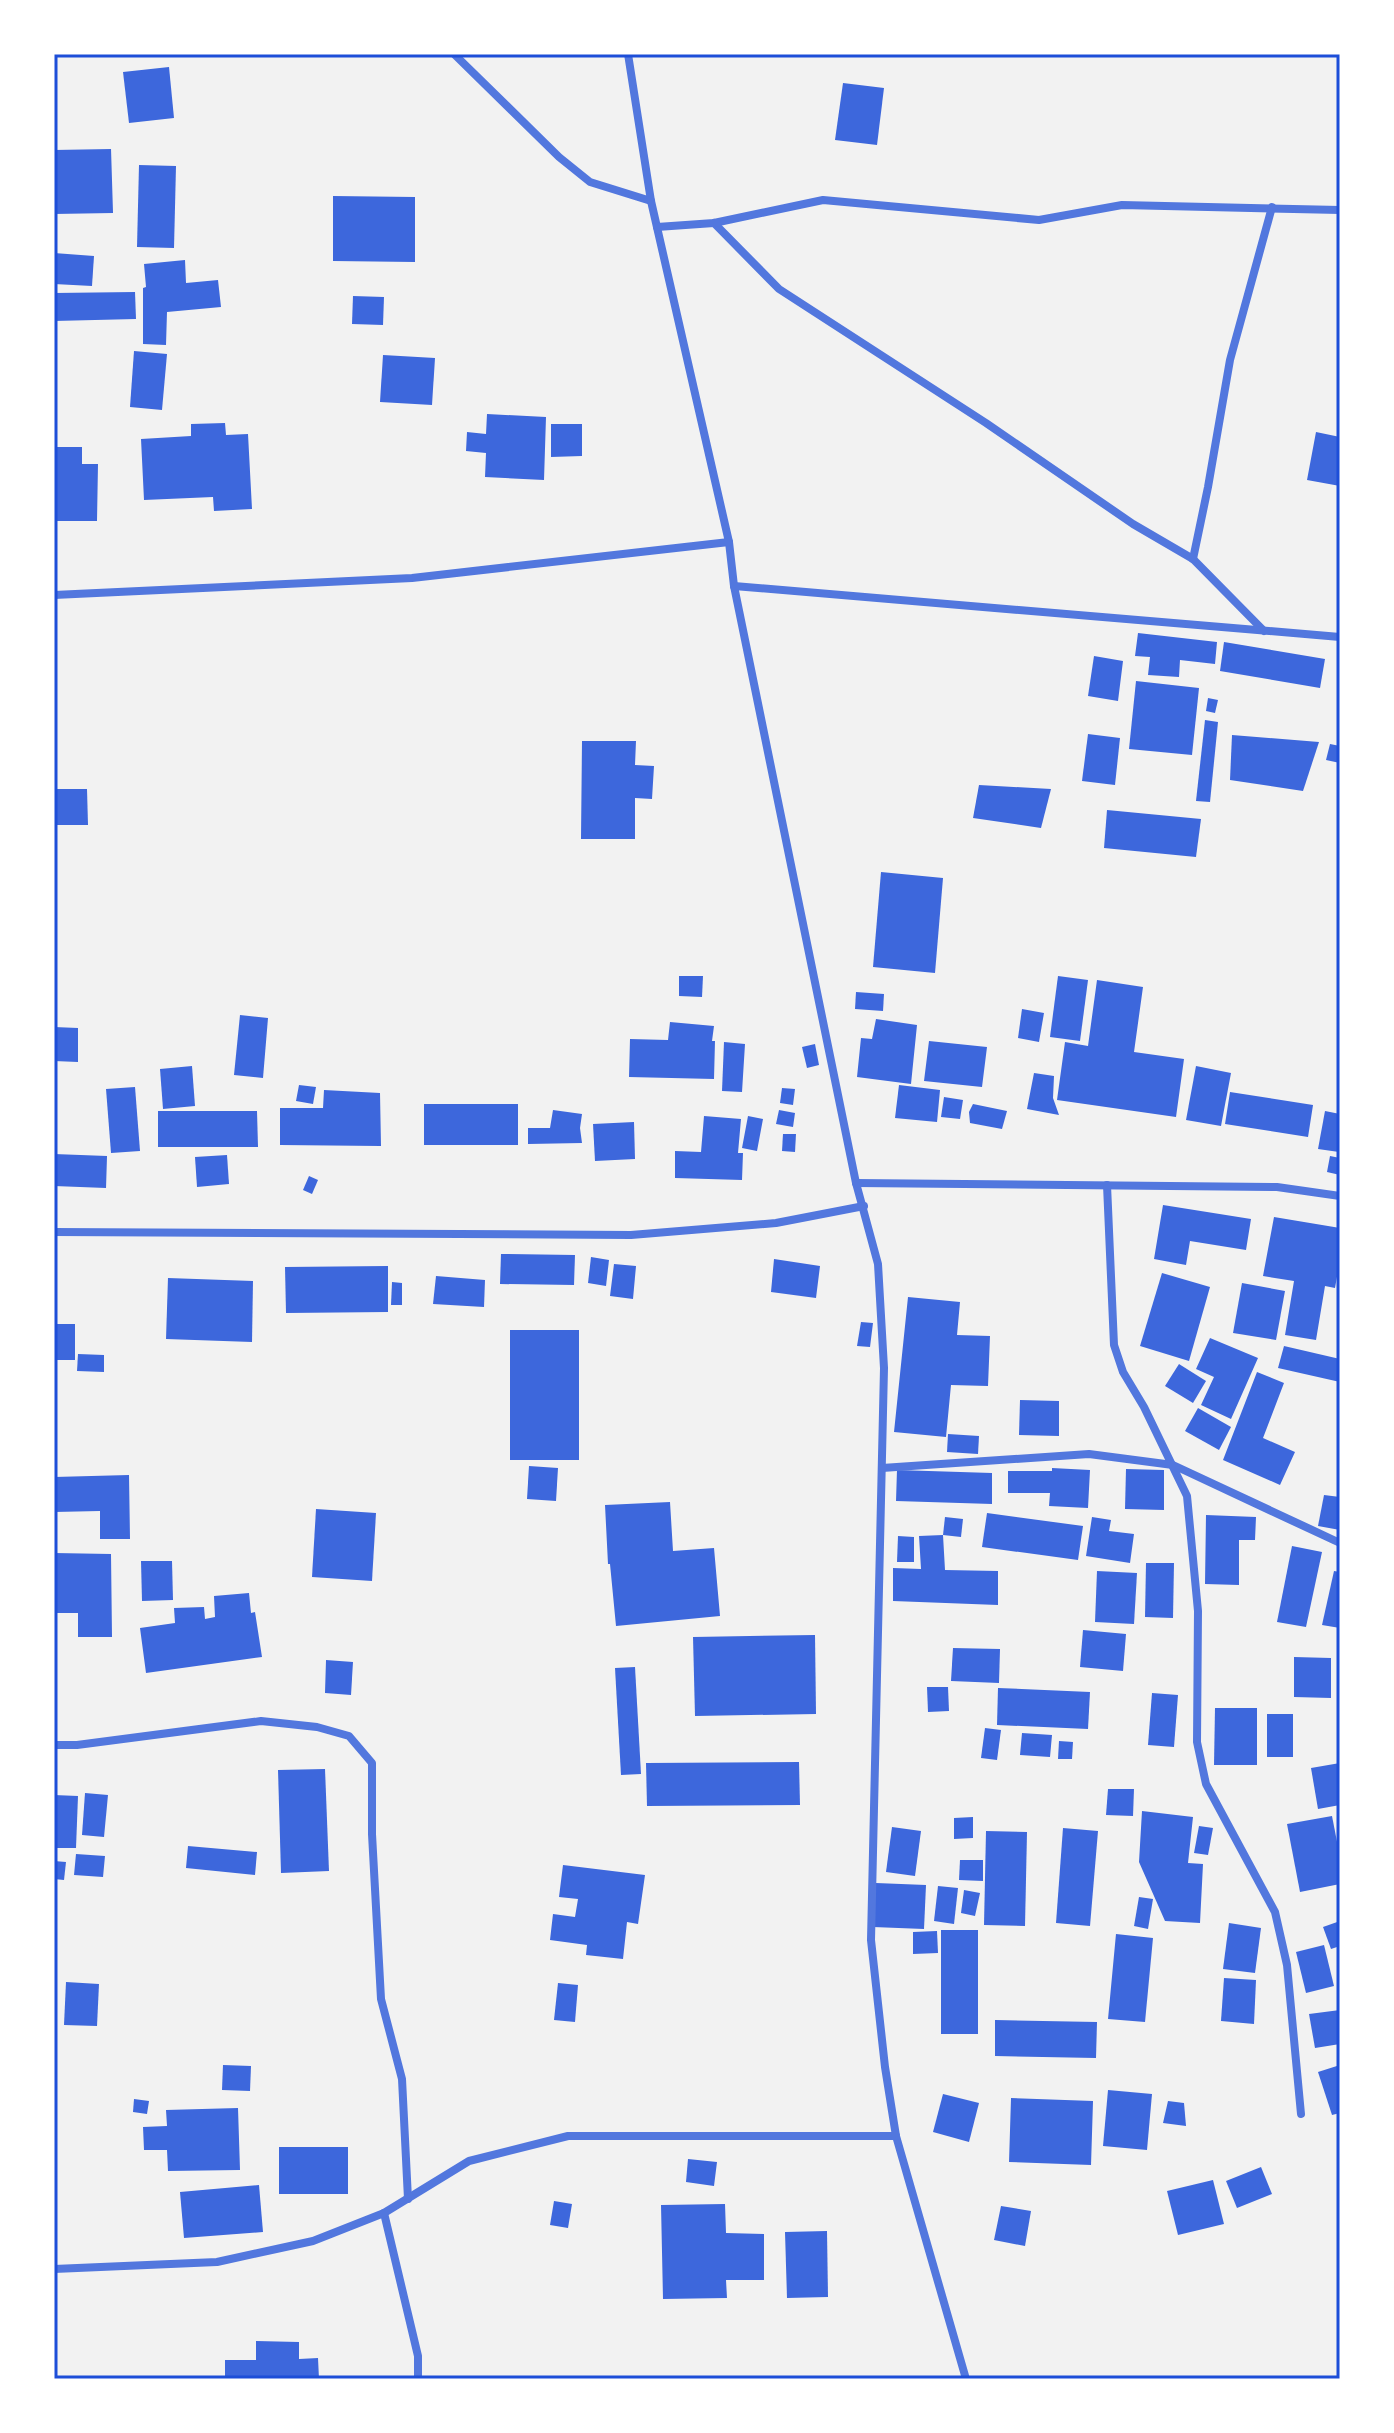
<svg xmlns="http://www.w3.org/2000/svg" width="1394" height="2433" font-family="'Sofia Sans Condensed',sans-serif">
  <rect width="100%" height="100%" fill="#f2f2f2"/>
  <g fill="#3d67dc">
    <polygon points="169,67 174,118 129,123 123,72"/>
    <polygon points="843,83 884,88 877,145 835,140"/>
    <polygon points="111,149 113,213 54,214 54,150"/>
    <polygon points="139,165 176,166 174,248 137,247"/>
    <polygon points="333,196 415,197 415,262 333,261"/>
    <polygon points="54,253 94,256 92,286 54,284"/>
    <polygon points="185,260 186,283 218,280 221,307 167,312 166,345 143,344 143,288 146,287 144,264"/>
    <polygon points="135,292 136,319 54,321 54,293"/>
    <polygon points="353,296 384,297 383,325 352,324"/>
    <polygon points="134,351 167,354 162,410 130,407"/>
    <polygon points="383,355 435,358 432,405 380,402"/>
    <polygon points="487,414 546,417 544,480 485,477 486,453 466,451 467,432 486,434"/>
    <polygon points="225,423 226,435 248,434 252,509 214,511 213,497 144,500 141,439 191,436 191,424"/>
    <polygon points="551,424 582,424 582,456 551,457"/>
    <polygon points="1316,432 1340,437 1340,486 1307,480"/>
    <polygon points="54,447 82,447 82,464 98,464 97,521 54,521"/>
    <polygon points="1138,633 1217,642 1215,664 1180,660 1179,677 1148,675 1150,657 1135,656"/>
    <polygon points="1224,642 1325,659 1320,688 1220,671"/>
    <polygon points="1094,656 1123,661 1118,701 1088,696"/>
    <polygon points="1136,681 1199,688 1192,755 1129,749"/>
    <polygon points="1208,698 1218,700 1215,713 1206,711"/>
    <polygon points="1205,720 1218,722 1210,802 1196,801"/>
    <polygon points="1088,734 1120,738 1115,785 1082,781"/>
    <polygon points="1232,735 1319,742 1303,791 1230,780"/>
    <polygon points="582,741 636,741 635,765 654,766 652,799 635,798 635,839 581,839"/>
    <polygon points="1330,744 1340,746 1340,763 1326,760"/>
    <polygon points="979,785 1051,789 1041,828 973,818"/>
    <polygon points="54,789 87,789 88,825 54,825"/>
    <polygon points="1107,810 1201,819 1196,857 1104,848"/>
    <polygon points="881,872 943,878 935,973 873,967"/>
    <polygon points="679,976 703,976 702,997 679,996"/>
    <polygon points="1058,976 1088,980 1080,1041 1050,1037"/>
    <polygon points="1097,980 1143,987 1134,1052 1184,1059 1176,1117 1057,1100 1065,1042 1088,1046"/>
    <polygon points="856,992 884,994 883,1011 855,1009"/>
    <polygon points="1022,1009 1044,1013 1039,1042 1018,1038"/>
    <polygon points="240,1015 268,1018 263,1078 234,1075"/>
    <polygon points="876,1019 917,1025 911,1084 857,1077 861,1038 872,1039"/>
    <polygon points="670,1022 714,1026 712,1041 715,1041 714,1079 629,1077 630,1039 668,1040"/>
    <polygon points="54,1027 78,1028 78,1062 54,1061"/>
    <polygon points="929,1041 987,1047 982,1087 924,1081"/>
    <polygon points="724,1042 745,1044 742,1092 722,1091"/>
    <polygon points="815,1044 819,1065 807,1068 802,1047"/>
    <polygon points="192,1066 195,1106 163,1109 160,1069"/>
    <polygon points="1196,1066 1231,1073 1221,1126 1186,1120"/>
    <polygon points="1034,1073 1054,1076 1053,1098 1059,1115 1027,1109"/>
    <polygon points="299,1085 316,1087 313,1104 296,1101"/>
    <polygon points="899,1085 940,1090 937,1122 895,1118"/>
    <polygon points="135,1087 140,1151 111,1153 106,1089"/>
    <polygon points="782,1088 795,1089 793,1105 780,1103"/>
    <polygon points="324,1090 380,1093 381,1146 280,1145 280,1108 323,1108"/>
    <polygon points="1230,1092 1313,1105 1308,1137 1225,1124"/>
    <polygon points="944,1097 963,1100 960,1119 941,1117"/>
    <rect x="424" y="1104" width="94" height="41"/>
    <polygon points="973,1104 1007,1111 1002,1129 970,1123 969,1112"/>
    <polygon points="553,1110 582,1114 580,1128 582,1143 528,1144 528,1128 550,1128"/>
    <polygon points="779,1110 795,1113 793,1127 776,1124"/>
    <polygon points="158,1111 257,1111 258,1147 158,1147"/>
    <polygon points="1325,1111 1340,1114 1339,1152 1318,1149"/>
    <polygon points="704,1116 741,1119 738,1153 743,1153 742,1180 675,1178 675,1151 701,1152"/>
    <polygon points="748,1116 763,1119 757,1151 742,1148"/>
    <polygon points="634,1122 635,1159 595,1161 593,1124"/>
    <polygon points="783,1134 796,1134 795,1152 782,1151"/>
    <polygon points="54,1154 107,1156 106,1188 54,1186"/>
    <polygon points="227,1155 229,1184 197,1187 195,1157"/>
    <polygon points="1330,1156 1340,1158 1340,1175 1327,1172"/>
    <polygon points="309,1176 318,1180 312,1194 303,1190"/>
    <polygon points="1163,1205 1251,1219 1246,1250 1190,1241 1186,1265 1154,1259"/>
    <polygon points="1274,1217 1340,1228 1340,1260 1335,1288 1325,1286 1316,1340 1285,1335 1294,1281 1263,1276"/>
    <polygon points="501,1254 575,1255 574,1285 500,1284"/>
    <polygon points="591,1257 609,1260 606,1286 588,1283"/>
    <polygon points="774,1259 820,1266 816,1298 771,1292"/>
    <polygon points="614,1264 636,1266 633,1299 610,1296"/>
    <polygon points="388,1266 388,1312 286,1313 285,1267"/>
    <polygon points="1162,1273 1210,1287 1189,1361 1140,1346"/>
    <polygon points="436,1276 485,1280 484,1307 433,1304"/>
    <polygon points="168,1278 253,1281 252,1342 166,1339"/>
    <polygon points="392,1282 402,1283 402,1305 391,1305"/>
    <polygon points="1242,1283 1285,1291 1276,1340 1233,1333"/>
    <polygon points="908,1297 960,1302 957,1335 990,1336 988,1386 951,1385 946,1437 894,1432"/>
    <polygon points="861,1322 873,1323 870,1347 857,1346"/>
    <rect x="54" y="1324" width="21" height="36"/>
    <rect x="510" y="1330" width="69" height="130"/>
    <polygon points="1210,1338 1258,1358 1231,1419 1201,1405 1214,1377 1196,1369"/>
    <polygon points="1284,1346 1340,1359 1340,1382 1278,1368"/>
    <polygon points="78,1354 104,1355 104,1372 77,1371"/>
    <polygon points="1179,1364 1206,1381 1193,1403 1165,1386"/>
    <polygon points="1257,1372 1284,1383 1263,1438 1295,1452 1280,1485 1223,1460"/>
    <polygon points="1020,1400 1059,1401 1059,1436 1019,1435"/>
    <polygon points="1198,1408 1231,1427 1219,1450 1185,1431"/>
    <polygon points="948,1434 979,1436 978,1454 947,1452"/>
    <polygon points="529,1466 558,1468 556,1501 527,1499"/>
    <polygon points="1052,1468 1090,1470 1088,1508 1049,1506 1050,1493 1008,1493 1008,1471 1052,1471"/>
    <polygon points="1126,1469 1164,1470 1164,1510 1125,1509"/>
    <polygon points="897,1470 992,1473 992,1504 896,1501"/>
    <polygon points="129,1475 130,1539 100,1539 100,1511 54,1512 54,1477"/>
    <polygon points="1324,1495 1340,1497 1340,1530 1318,1526"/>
    <polygon points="670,1502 673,1551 714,1548 720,1616 616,1626 610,1564 608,1564 605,1505"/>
    <polygon points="316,1509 376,1513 372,1581 312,1577"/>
    <polygon points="987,1513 1083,1526 1078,1560 982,1547"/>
    <polygon points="1206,1515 1256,1517 1255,1540 1239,1540 1239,1585 1205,1584"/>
    <polygon points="945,1517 963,1519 961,1537 943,1535"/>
    <polygon points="1092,1517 1111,1520 1109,1531 1134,1534 1130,1563 1086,1556"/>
    <polygon points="943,1535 945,1570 998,1571 998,1605 893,1601 893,1568 921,1569 919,1536"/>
    <polygon points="898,1536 914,1537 914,1562 897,1562"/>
    <polygon points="1292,1546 1322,1552 1306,1627 1277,1622"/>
    <polygon points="54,1553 111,1554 112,1637 78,1637 78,1613 54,1613"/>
    <polygon points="141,1561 172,1561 173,1600 142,1601"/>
    <polygon points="1146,1563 1174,1563 1173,1618 1145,1617"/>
    <polygon points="1097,1571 1137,1573 1134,1624 1095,1622"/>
    <polygon points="1334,1571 1340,1572 1340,1628 1322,1625"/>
    <polygon points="249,1593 251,1613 255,1612 262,1657 146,1673 140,1628 175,1623 174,1608 204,1607 205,1619 215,1617 214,1596"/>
    <polygon points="1083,1630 1126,1634 1123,1671 1080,1667"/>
    <polygon points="815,1635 816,1714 695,1716 693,1637"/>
    <polygon points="953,1648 1000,1649 999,1683 951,1681"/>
    <polygon points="1294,1657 1331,1658 1331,1698 1294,1697"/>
    <polygon points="326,1660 353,1662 351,1695 325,1693"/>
    <polygon points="635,1667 641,1774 621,1775 615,1668"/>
    <polygon points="927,1687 948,1687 949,1711 928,1712"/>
    <polygon points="998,1688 1090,1692 1088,1729 997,1725"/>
    <polygon points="1152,1693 1178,1695 1174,1747 1148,1745"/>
    <polygon points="1215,1708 1257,1708 1257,1765 1214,1765"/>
    <rect x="1267" y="1714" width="26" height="43"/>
    <polygon points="985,1728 1001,1730 997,1760 981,1758"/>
    <polygon points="1022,1733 1052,1735 1050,1757 1020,1755"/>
    <polygon points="1059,1741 1073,1742 1072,1759 1058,1759"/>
    <polygon points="799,1762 800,1805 647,1806 646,1763"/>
    <polygon points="1340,1763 1340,1805 1318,1809 1311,1768"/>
    <polygon points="325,1769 329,1871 281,1873 278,1770"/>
    <polygon points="1108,1789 1134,1789 1133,1816 1106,1815"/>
    <polygon points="85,1793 108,1795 104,1837 82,1835"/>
    <polygon points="54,1795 78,1796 76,1848 54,1848"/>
    <polygon points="1142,1811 1193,1817 1188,1863 1203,1864 1200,1923 1165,1921 1139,1862"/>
    <polygon points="1332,1816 1340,1857 1340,1884 1300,1892 1287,1824"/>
    <polygon points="973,1817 973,1838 954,1839 954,1818"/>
    <polygon points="1199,1826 1213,1828 1208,1855 1194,1853"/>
    <polygon points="892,1827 921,1831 915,1876 886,1872"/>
    <polygon points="1063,1828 1098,1831 1090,1926 1056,1923"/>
    <polygon points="986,1831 1027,1832 1025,1926 984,1925"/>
    <polygon points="188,1846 257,1852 255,1875 186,1868"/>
    <polygon points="76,1854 105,1856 103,1877 74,1875"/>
    <polygon points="960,1860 983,1860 983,1881 959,1880"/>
    <polygon points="54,1861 66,1862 64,1880 54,1879"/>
    <polygon points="563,1865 645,1875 638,1924 627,1922 623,1959 586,1955 587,1945 550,1940 553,1914 575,1917 578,1899 559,1897"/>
    <polygon points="876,1883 926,1885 924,1929 873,1927"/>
    <polygon points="938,1886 958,1888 954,1924 934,1921"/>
    <polygon points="964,1890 980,1893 975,1916 961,1913"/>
    <polygon points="1139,1897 1153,1899 1148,1929 1134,1926"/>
    <polygon points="1340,1921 1340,1946 1331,1949 1323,1927"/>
    <polygon points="1229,1923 1261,1928 1255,1973 1223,1969"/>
    <rect x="941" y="1930" width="37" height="104"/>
    <polygon points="937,1931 938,1953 913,1954 913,1932"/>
    <polygon points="1116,1934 1153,1938 1145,2022 1108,2019"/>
    <polygon points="1324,1945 1334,1986 1306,1993 1296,1952"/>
    <polygon points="1224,1978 1256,1980 1254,2024 1221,2021"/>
    <polygon points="66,1982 99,1984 97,2026 64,2025"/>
    <polygon points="558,1983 578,1985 575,2022 554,2020"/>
    <polygon points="1340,2010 1340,2044 1315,2048 1309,2014"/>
    <polygon points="995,2020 1097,2022 1096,2058 995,2056"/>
    <polygon points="223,2065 251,2066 250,2091 222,2090"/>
    <polygon points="1340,2065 1340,2113 1332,2115 1318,2072"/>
    <polygon points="1108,2090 1152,2094 1147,2150 1103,2146"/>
    <polygon points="943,2094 979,2103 969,2142 933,2132"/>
    <polygon points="1011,2098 1093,2101 1091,2165 1009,2162"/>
    <polygon points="134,2099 149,2101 147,2114 133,2112"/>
    <polygon points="1168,2101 1184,2103 1186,2126 1163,2123"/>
    <polygon points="238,2108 240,2170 168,2171 167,2150 144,2150 143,2127 167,2126 166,2110"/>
    <rect x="279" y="2147" width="69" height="47"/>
    <polygon points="688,2159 717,2162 714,2186 686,2182"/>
    <polygon points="1261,2167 1272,2194 1237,2208 1226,2181"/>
    <polygon points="1213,2180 1224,2224 1178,2235 1167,2191"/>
    <polygon points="259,2185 263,2232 184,2238 180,2192"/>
    <polygon points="554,2201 572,2204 568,2228 550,2225"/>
    <polygon points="725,2204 726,2233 764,2234 764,2280 726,2280 727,2298 663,2299 661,2205"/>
    <polygon points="1001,2206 1031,2211 1025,2246 994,2240"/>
    <polygon points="827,2231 828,2297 787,2298 785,2232"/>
    <polygon points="256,2341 299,2342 299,2359 318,2358 319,2379 225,2379 225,2360 256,2360"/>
  </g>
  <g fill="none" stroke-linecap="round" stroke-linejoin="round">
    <g stroke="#5277de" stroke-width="8">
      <polyline points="454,54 559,157 590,182 651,201"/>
      <polyline points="628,54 651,201 729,542 734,586 856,1183 878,1264 884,1368 871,1940 885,2067 896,2136 966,2379"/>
      <polyline points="714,223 779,289 986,423 1133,524 1193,559 1264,631"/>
      <polyline points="657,227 714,223 823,200 1039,220 1122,205 1340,210"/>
      <polyline points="1193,559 1208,487 1230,360 1272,207"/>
      <polyline points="734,586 1340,637"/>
      <polyline points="54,595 412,578 729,542"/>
      <polyline points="856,1183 1277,1187 1340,1196"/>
      <polyline points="1107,1185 1114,1345 1123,1372 1144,1407 1187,1496 1198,1611 1197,1742 1206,1784 1275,1912 1287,1965 1301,2114"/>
      <polyline points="54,1232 631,1235 776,1223 864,1206"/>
      <polyline points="882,1468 1089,1454 1173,1465 1340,1543"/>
      <polyline points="54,1745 77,1745 261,1721 317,1727 349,1736 372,1763 372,1834 381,1999 402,2079 408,2199"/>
      <polyline points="384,2213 418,2356 418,2379"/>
      <polyline points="54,2269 217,2262 313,2241 384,2213 469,2161 568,2136 896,2136"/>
    </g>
  </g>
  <rect width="1394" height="2433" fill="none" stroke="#ffffff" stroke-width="112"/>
  <rect x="56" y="56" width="1282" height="2321" fill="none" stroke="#1d4ed8" stroke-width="3"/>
</svg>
